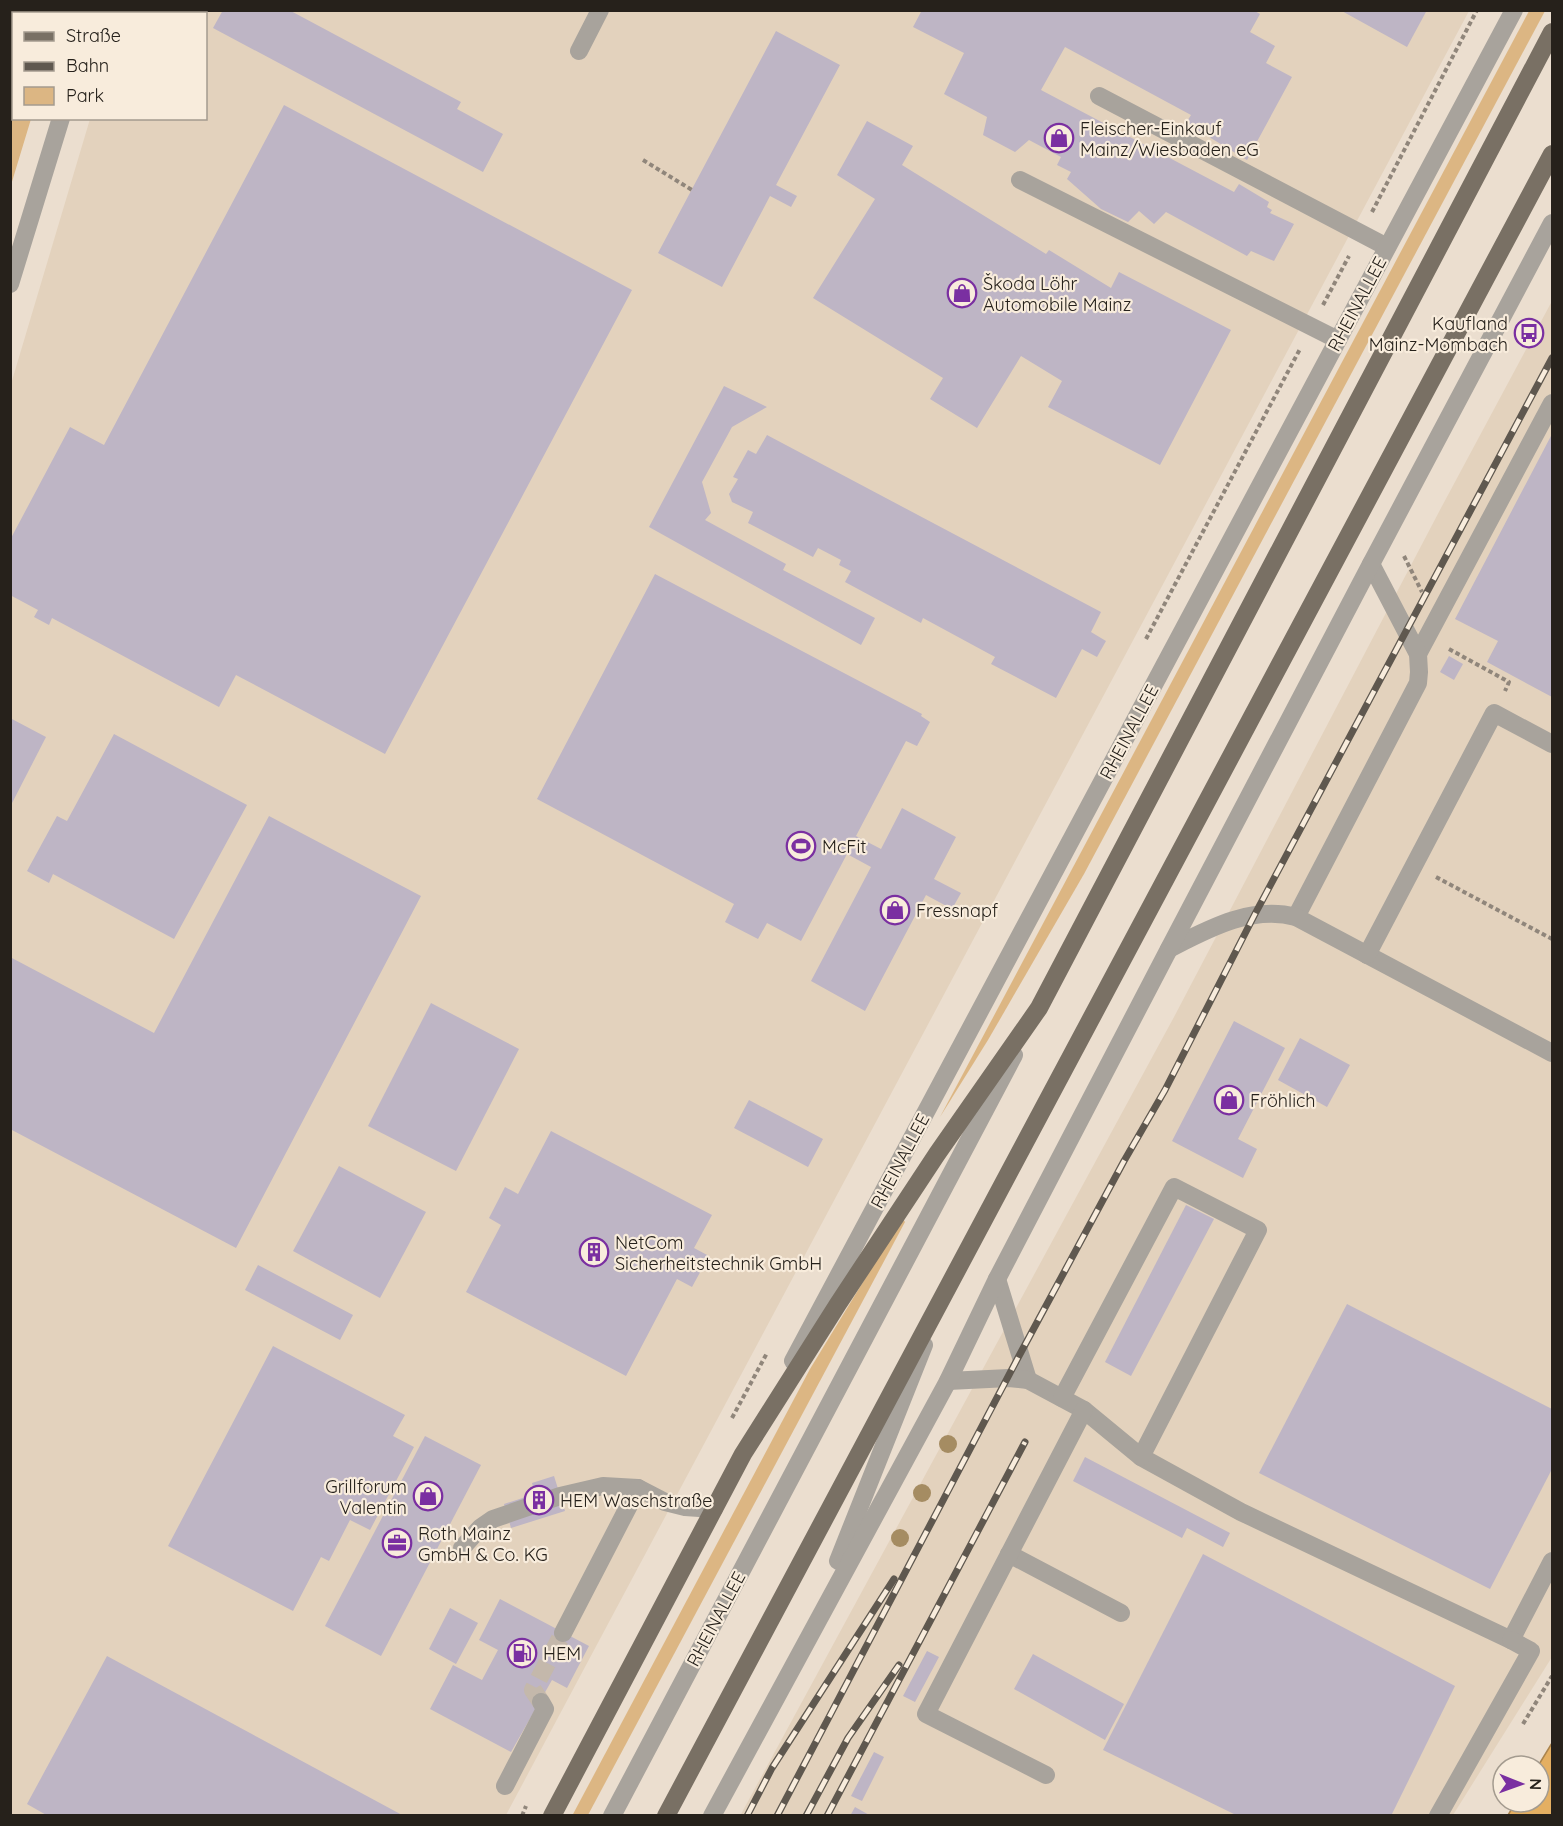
<svg xmlns="http://www.w3.org/2000/svg" width="1563" height="1826" font-family="Quicksand,sans-serif">
  <rect width="100%" height="100%" fill="#ebdecf"/>
  <g fill="#e3d2bd">
    <polygon points="134,11 1469,11 506,1815 11,1816 11,384 90,119 206,118 206,14 133,13"/>
    <polygon points="1552,301 1552,1657 1453,1815 740,1816 1174,1017 1441,508"/>
  </g>
  <g fill="#dcb683">
    <polygon points="1529,11 1545,11 1084,874 988,1040 940,1117"/>
    <polygon points="13,28 14,118 31,119 11,185 10,38"/>
    <polygon points="902,1218 905,1222 588,1815 572,1816 810,1369"/>
  </g>
  <polygon fill="#e4af62" stroke="#ab844d" stroke-width="1.5" points="1552,1743 1552,1815 1508,1815 1516,1802 1539,1802 1538,1766"/>
  <g fill="#beb5c5">
    <polygon points="223,10 289,10 461,102 457,109 503,134 483,172 213,28"/>
    <polygon points="922,10 1253,10 1260,14 1250,32 1275,46 1266,63 1292,77 1247,160 1186,123 1191,115 1065,47 1041,90 1234,192 1239,184 1269,202 1267,207 1272,210 1270,213 1294,224 1274,261 1251,251 1247,256 1166,212 1154,224 1139,211 1128,222 1101,209 1067,179 1071,172 1057,165 1061,157 1029,140 1015,152 983,135 987,117 944,94 964,53 913,27"/>
    <polygon points="1340,10 1427,10 1407,47"/>
    <polygon points="776,31 840,65 776,185 797,196 791,207 770,196 722,287 658,253"/>
    <polygon points="284,105 632,290 385,754 236,675 219,707 52,618 49,625 34,617 38,610 10,595 10,540 70,427 104,445"/>
    <polygon points="867,121 913,146 902,165 1046,254 1049,250 1111,288 1119,272 1231,330 1160,465 1048,407 1062,381 1021,356 977,428 930,399 943,378 813,298 875,199 837,175"/>
    <polygon points="724,386 767,407 732,427 702,482 711,513 705,520 786,564 783,570 875,618 861,645 649,527"/>
    <polygon points="1552,434 1552,697 1487,662 1498,641 1455,619"/>
    <polygon points="767,435 1101,612 1091,632 1106,641 1097,657 1082,649 1056,698 991,664 995,657 923,618 921,623 845,582 851,571 839,565 841,560 818,548 813,557 748,523 753,512 732,502 729,494 738,479 733,477 748,450 756,454"/>
    <polygon points="655,574 922,714 921,716 930,722 917,746 906,741 856,836 881,849 902,808 956,837 934,879 961,893 952,909 926,895 865,1011 811,981 871,867 847,854 801,941 767,923 758,939 725,922 734,904 537,799"/>
    <polygon points="1449,656 1463,664 1454,680 1440,672"/>
    <polygon points="10,718 46,737 10,807"/>
    <polygon points="114,734 247,805 174,939 53,874 49,883 27,871 57,816 67,821"/>
    <polygon points="269,816 421,896 236,1248 10,1129 10,957 154,1033"/>
    <polygon points="431,1003 519,1049 456,1171 368,1126"/>
    <polygon points="1234,1021 1285,1048 1238,1139 1257,1149 1243,1178 1172,1141"/>
    <polygon points="1300,1038 1350,1065 1327,1107 1278,1080"/>
    <polygon points="749,1100 823,1139 808,1167 734,1128"/>
    <polygon points="551,1131 712,1215 694,1248 709,1256 692,1287 677,1279 626,1376 466,1292 501,1225 489,1218 505,1187 518,1194"/>
    <polygon points="339,1166 426,1212 380,1298 293,1251"/>
    <polygon points="1186,1205 1214,1219 1131,1376 1105,1362"/>
    <polygon points="258,1265 353,1315 340,1340 245,1290"/>
    <polygon points="1347,1304 1552,1409 1552,1469 1490,1589 1259,1473"/>
    <polygon points="273,1346 405,1415 393,1436 414,1447 370,1530 350,1520 329,1561 321,1557 293,1611 168,1546"/>
    <polygon points="425,1436 481,1465 381,1656 325,1626"/>
    <polygon points="1085,1457 1230,1533 1223,1547 1187,1528 1182,1538 1073,1481"/>
    <polygon points="554,1476 565,1511 511,1528 504,1504 535,1494 532,1483"/>
    <polygon points="1203,1554 1455,1686 1391,1816 1238,1816 1103,1750"/>
    <polygon points="500,1599 589,1646 567,1688 552,1680 511,1752 430,1709 453,1665 482,1680 498,1650 479,1640"/>
    <polygon points="450,1608 478,1623 456,1664 429,1649"/>
    <polygon points="927,1651 939,1657 915,1702 903,1696"/>
    <polygon points="1033,1654 1124,1704 1105,1740 1014,1689"/>
    <polygon points="107,1656 300,1760 404,1816 48,1816 27,1804"/>
    <polygon points="874,1752 884,1757 862,1801 851,1796"/>
    <polygon points="855,1807 871,1816 850,1816"/>
  </g>
  <g fill="none" stroke-linecap="round" stroke-linejoin="round">
    <polyline stroke="#c4b8ab" stroke-width="18" stroke-dasharray="18 9" stroke-linecap="butt" points="541,1702 533,1690 563,1633"/>
    <g stroke="#90867b" stroke-width="4" stroke-dasharray="4.5 3" stroke-linecap="butt">
      <polyline points="643,160 692,190"/>
      <polyline points="1372,212 1477,10"/>
      <polyline points="1323,305 1349,256"/>
      <polyline points="1404,556 1422,592"/>
      <polyline points="1146,639 1300,349"/>
      <polyline points="1449,649 1509,682 1505,691"/>
      <polyline points="1436,877 1552,939"/>
      <polyline points="732,1418 767,1353"/>
      <polyline points="1523,1724 1552,1676"/>
      <polyline points="522,1816 526,1806"/>
    </g>
    <g stroke="#a8a39c" stroke-width="18">
      <polyline points="92,14 93,10"/>
      <polyline points="579,51 600,10"/>
      <polyline points="1099,96 1387,247"/>
      <polyline points="1020,180 1338,340"/>
      <polyline points="10,284 61,118"/>
      <polyline points="1418,654 1552,403"/>
      <polyline points="1296,917 1418,683 1419,672 1418,654 1371,564"/>
      <path d="M1169,949c39,-20 82,-44 127,-32l256,136"/>
      <polyline points="1367,955 1494,713 1552,744"/>
      <polyline points="997,1279 1028,1380"/>
      <polyline points="793,1361 1514,10"/>
      <polyline points="948,1381 1009,1378 1028,1380 1084,1410 1141,1457 1241,1512 1511,1640 1552,1561"/>
      <polyline points="1062,1398 1174,1187 1258,1230 1141,1457"/>
      <polyline points="462,1548 480,1528 493,1519 560,1496 603,1486 638,1488 665,1502 685,1507 714,1509"/>
      <polyline points="1009,1554 1121,1613"/>
      <polyline points="838,1561 924,1345"/>
      <polyline points="563,1633 638,1488"/>
      <polyline points="1046,1775 926,1714 1084,1410"/>
      <polyline points="505,1786 545,1709 541,1702"/>
      <polyline points="612,1816 1014,1055"/>
      <polyline points="712,1816 948,1381 997,1279 1169,949 1371,564 1552,223"/>
      <polyline points="1438,1816 1531,1651 1511,1640"/>
    </g>
    <g stroke="#797064" stroke-width="18">
      <polyline points="552,1816 743,1454 838,1304 937,1154 1039,1008 1552,32"/>
      <polyline points="666,1816 1552,154"/>
    </g>
    <g stroke="#5f584f" stroke-width="7">
      <g id="rail">
        <polyline points="747,1816 772,1768 894,1579"/>
        <polyline points="777,1816 1020,1354 1124,1161 1165,1090 1255,914 1552,358"/>
        <polyline points="806,1816 848,1738 899,1665"/>
        <polyline points="827,1816 1025,1442"/>
      </g>
    </g>
    <use href="#rail" stroke="#f8ecdc" stroke-width="4.5" stroke-dasharray="14" stroke-linecap="butt"/>
  </g>
  <g fill="#a58c62">
    <circle cx="948" cy="1444" r="9"/>
    <circle cx="922" cy="1493" r="9"/>
    <circle cx="900" cy="1538" r="9"/>
  </g>
  <defs>
    <g id="shop-ring" transform="scale(1.5)"><circle r="9.5" fill="#f8ecdc" stroke="#7a2fa1" stroke-width="1.5"/><path d="M-5-2.5h2.3a2.7 3.5 0 0 1 5.4 0H5L5.5 6h-11ZM-1.5-2.5h3a1.5 2.3 0 0 0-3 0Z" fill="#7a2fa1"/></g>
    <g id="bus-ring" transform="scale(1.5)"><circle r="9.5" fill="#f8ecdc" stroke="#7a2fa1" stroke-width="1.5"/><path d="M-5-6H5V4H4V6H2V4H-2V6H-4V4H-5ZM-3.5-4V0h7V-4ZM-3.5 1.2v1.5H-2V1.2ZM2 1.2v1.5H3.5V1.2Z" fill="#7a2fa1"/></g>
    <g id="stadium-ring" transform="scale(1.5)"><circle r="9.5" fill="#f8ecdc" stroke="#7a2fa1" stroke-width="1.5"/><path d="M0-5a6.5 5 0 1 0 0 10a6.5 5 0 1 0 0-10ZM-3.5-1.8h7v3.6h-7Z" fill="#7a2fa1"/></g>
    <g id="building-ring" transform="scale(1.5)"><circle r="9.5" fill="#f8ecdc" stroke="#7a2fa1" stroke-width="1.5"/><path d="M-4-6H4V6H1V3H-1V6H-4ZM-2.5-4.3h1.7v1.8h-1.7ZM.8-4.3h1.7v1.8H.8ZM-2.5-1h1.7V.8h-1.7ZM.8-1h1.7V.8H.8Z" fill="#7a2fa1"/></g>
    <g id="office-ring" transform="scale(1.5)"><circle r="9.5" fill="#f8ecdc" stroke="#7a2fa1" stroke-width="1.5"/><path d="M-6-3h4V-5.5h4V-3h4V5H-6ZM-1-4.5V-3h2v-1.5ZM-6 0V1H6V0Z" fill="#7a2fa1"/></g>
    <g id="fuel-ring" transform="scale(1.5)"><circle r="9.5" fill="#f8ecdc" stroke="#7a2fa1" stroke-width="1.5"/><path d="M-5.5-6h7V0h2V4h1.3V-2.5L3-4.5l.8-.8L6-3V5H2.5V1h-1V6h-7ZM-4.2-4.7v3.2H.2V-4.7Z" fill="#7a2fa1"/></g>
  </defs>
  <g fill-rule="evenodd">
    <use href="#shop-ring" x="1059" y="138"/>
    <use href="#shop-ring" x="962" y="293"/>
    <use href="#bus-ring" x="1529" y="333"/>
    <use href="#stadium-ring" x="801" y="846"/>
    <use href="#shop-ring" x="895" y="910"/>
    <use href="#shop-ring" x="1229" y="1100"/>
    <use href="#building-ring" x="594" y="1252"/>
    <use href="#shop-ring" x="428" y="1496"/>
    <use href="#building-ring" x="539" y="1500"/>
    <use href="#office-ring" x="397" y="1543"/>
    <use href="#fuel-ring" x="522" y="1653"/>
  </g>
  <g text-anchor="middle" dominant-baseline="central" stroke-width="4.5" stroke-linejoin="round" paint-order="stroke">
    <g font-size="18" fill="#26211b" stroke="#f8ecdc" text-anchor="start">
      <text x="1080" y="128">Fleischer-Einkauf<tspan x="1080" dy="21">Mainz/Wiesbaden eG</tspan></text>
      <text x="983" y="283">Škoda Löhr<tspan x="983" dy="21">Automobile Mainz</tspan></text>
      <text x="1508" y="323" text-anchor="end">Kaufland<tspan x="1508" dy="21">Mainz-Mombach</tspan></text>
      <text x="822" y="846">McFit</text>
      <text x="916" y="910">Fressnapf</text>
      <text x="1250" y="1100">Fröhlich</text>
      <text x="615" y="1242">NetCom<tspan x="615" dy="21">Sicherheitstechnik GmbH</tspan></text>
      <text x="407" y="1486" text-anchor="end">Grillforum<tspan x="407" dy="21">Valentin</tspan></text>
      <text x="560" y="1500">HEM Waschstraße</text>
      <text x="418" y="1533">Roth Mainz<tspan x="418" dy="21">GmbH &amp; Co. KG</tspan></text>
      <text x="543" y="1653">HEM</text>
    </g>
    <g font-size="18" fill="#26211b" stroke="#f8ecdc">
      <text transform="translate(1357 304) rotate(-62)">RHEINALLEE</text>
      <text transform="translate(1129 732) rotate(-62)">RHEINALLEE</text>
      <text transform="translate(900 1161) rotate(-62)">RHEINALLEE</text>
      <text transform="translate(716 1619) rotate(-62)">RHEINALLEE</text>
    </g>
  </g>
  <rect width="1563" height="1826" fill="none" stroke="#26211b" stroke-width="24"/>
  <rect x="12" y="12" width="195" height="108" fill="#f8ecdc" stroke="#a49b8f" stroke-width="1.5"/>
  <rect x="24" y="32" width="30" height="9" fill="#797064" stroke="#a49b8f" stroke-width="1.5"/>
  <text x="66" y="42" font-size="18" fill="#26211b">Straße</text>
  <rect x="24" y="62" width="30" height="9" fill="#5f584f" stroke="#a49b8f" stroke-width="1.5"/>
  <text x="66" y="72" font-size="18" fill="#26211b">Bahn</text>
  <rect x="24" y="87" width="30" height="18" fill="#dcb683" stroke="#a49b8f" stroke-width="1.5"/>
  <text x="66" y="102" font-size="18" fill="#26211b">Park</text>
  <g transform="translate(1521 1784) rotate(91)"><circle r="28" fill="#f8ecdc" stroke="#a49b8f" stroke-width="1.5"/>
  <path d="M0-4.5L10 22L0 15L-10 22Z" fill="#7a2fa1"/>
  <text y="-9" font-size="16" font-weight="bold" text-anchor="middle" fill="#26211b">N</text>
  </g>
</svg>
